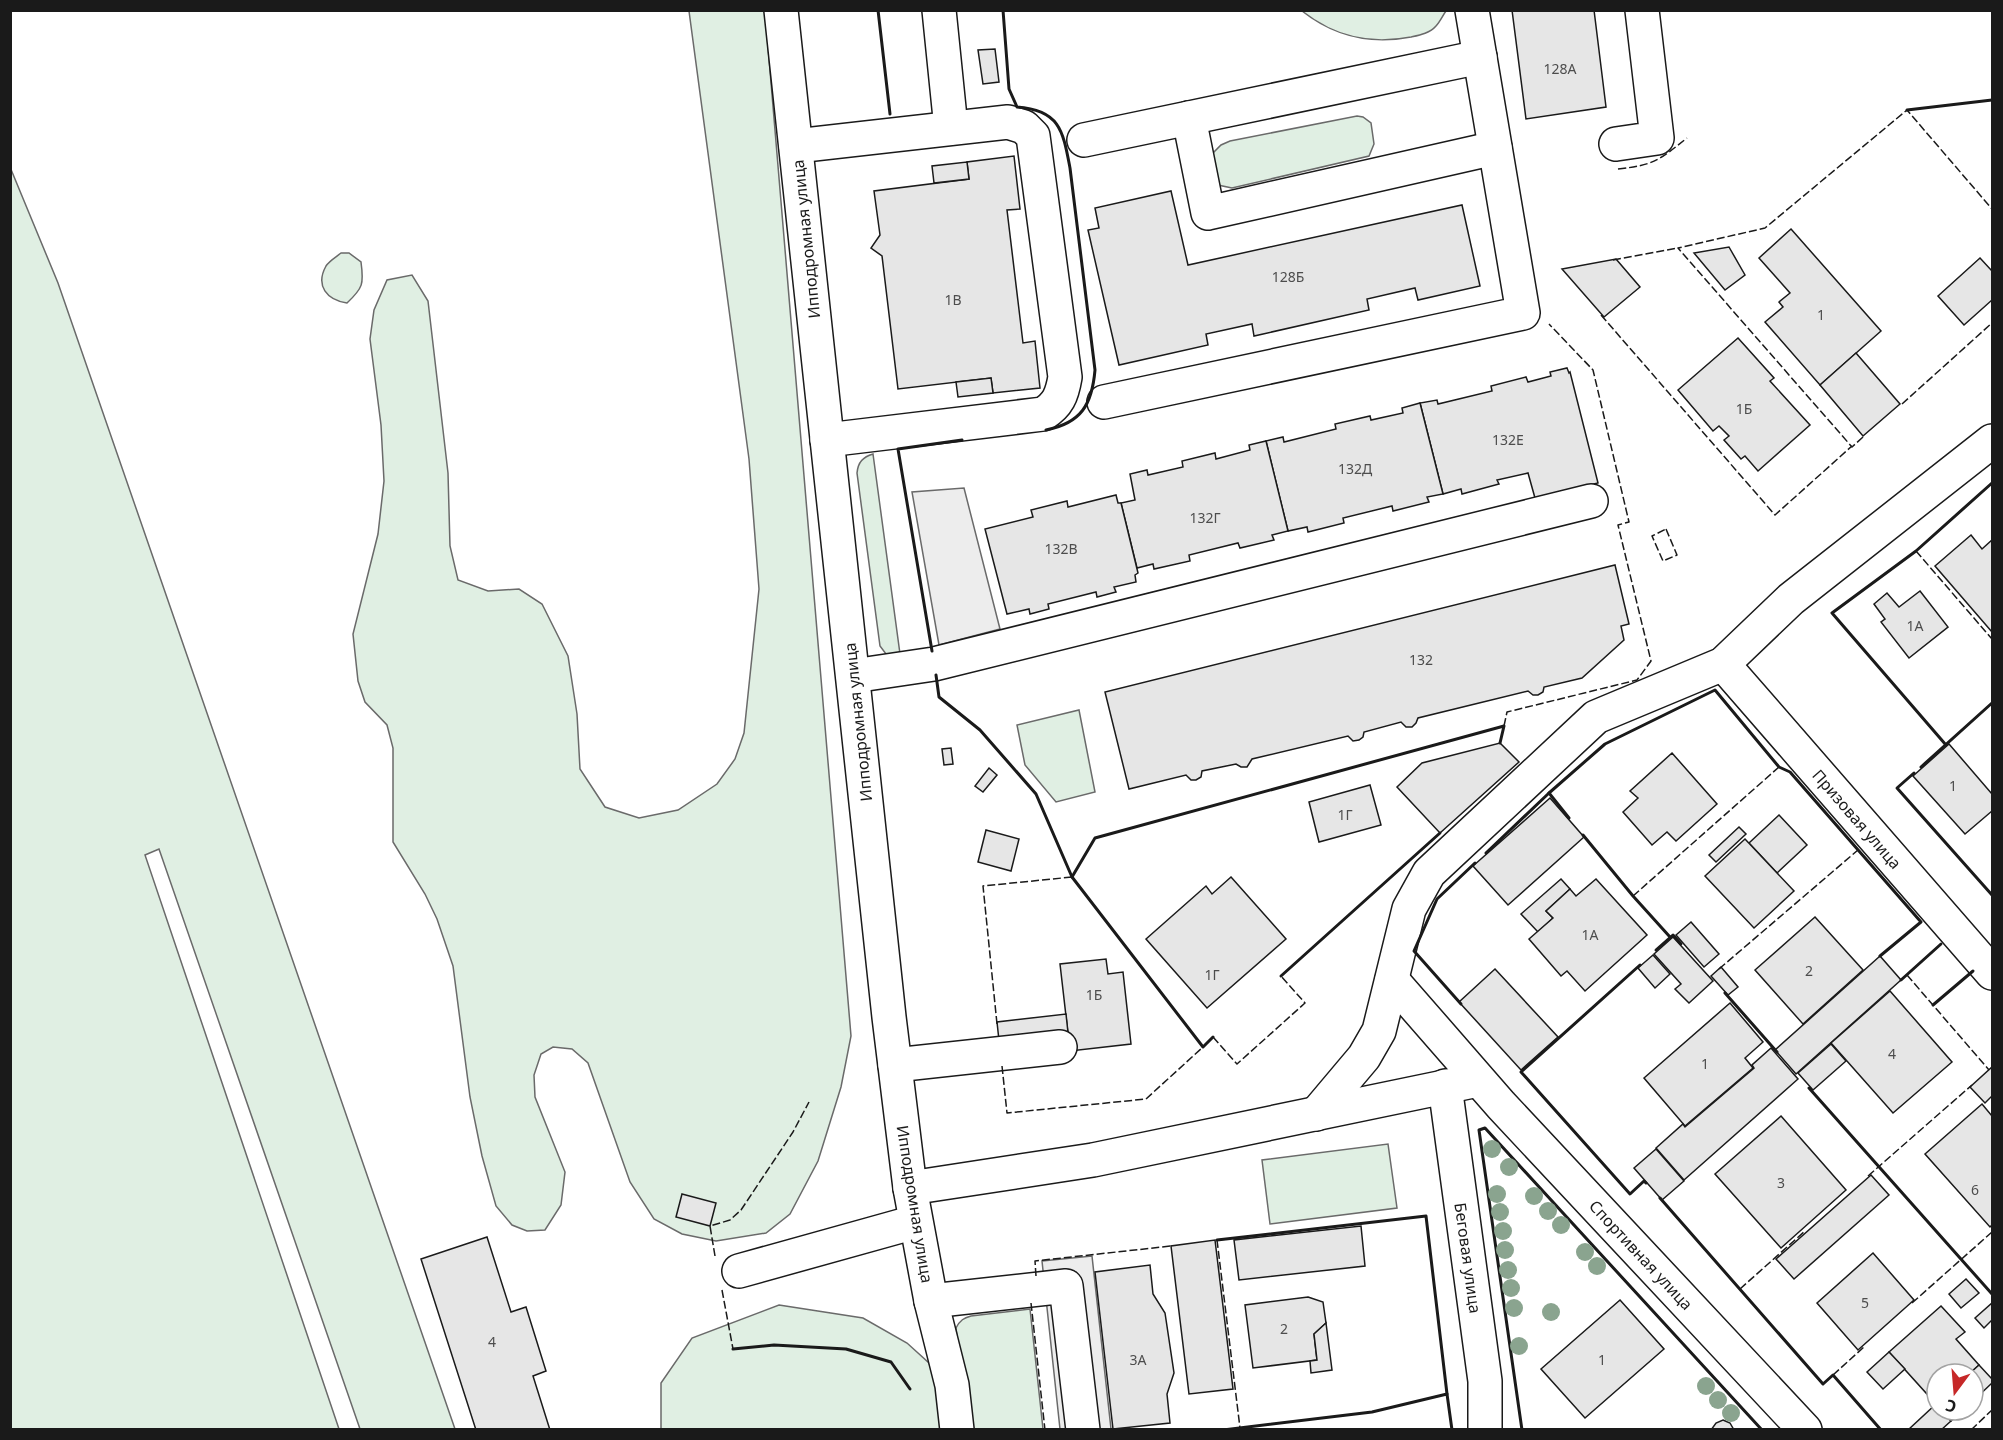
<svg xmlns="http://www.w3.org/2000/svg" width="2003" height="1440" font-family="'Noto Sans',sans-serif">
  <rect width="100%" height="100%" fill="#fff"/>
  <g fill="#e0efe3" stroke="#6a6a6a" stroke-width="1.5">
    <polygon points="689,11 765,11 851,1036 841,1087 818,1161 790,1214 766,1233 716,1241 682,1234 654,1219 630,1182 588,1063 572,1049 553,1047 541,1054 534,1075 535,1097 565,1172 561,1205 545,1230 527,1231 512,1225 496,1206 482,1156 470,1097 453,966 437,919 425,894 393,842 393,748 387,725 365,702 358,681 353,634 378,534 384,481 381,425 370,339 374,310 387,280 412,275 428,301 448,473 450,546 458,580 488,591 519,589 542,604 568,656 577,714 580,769 605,807 639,818 678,810 717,784 735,759 744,733 759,589 749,459"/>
    <path d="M1302,11l144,-1v1c-3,4 -6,11 -10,15 -6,7 -16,9 -25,11 -41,8 -76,0 -109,-26z"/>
    <polygon points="1357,116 1363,117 1371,123 1374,144 1369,156 1232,188 1218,185 1211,155 1221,145 1230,141"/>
    <polygon points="10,167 58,283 455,1429 360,1429 159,849 145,855 339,1429 11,1429"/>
    <path d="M341,253h8l12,9c3,22 2,26 -14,41 -20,-3 -32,-17 -21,-37 3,-5 10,-9 15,-13z"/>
    <path d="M873,454l27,200h-14l-6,-8 -23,-173c1,-11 6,-16 16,-19z"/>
    <polygon points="1079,710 1095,792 1056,802 1025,765 1017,725"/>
    <polygon points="1388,1144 1397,1208 1270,1224 1262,1160"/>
    <polygon points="779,1305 863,1318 907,1343 929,1363 943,1402 947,1429 661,1429 661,1383 692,1338"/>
    <path d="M1030,1309l13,120h-75l-12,-101c4,-8 8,-10 15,-12z"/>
  </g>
  <g fill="#ededed" stroke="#6a6a6a" stroke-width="1.5">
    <polygon points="964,488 1000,629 939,645 912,492"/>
    <polygon points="1092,1256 1111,1429 1060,1429 1042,1261"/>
  </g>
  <g fill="#e6e6e6" stroke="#1a1a1a" stroke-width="1.5">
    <polygon points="1512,10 1594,10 1606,107 1526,119"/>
    <polygon points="995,49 999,82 983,84 978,50"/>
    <polygon points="1014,156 1020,209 1007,210 1023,343 1035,341 1040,388 993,393 991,378 898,389 882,256 871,248 880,235 874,191 969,179 967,162"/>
    <polygon points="967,162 969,179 934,183 932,166"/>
    <polygon points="1171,191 1188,265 1462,205 1480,286 1418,300 1415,288 1367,299 1369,310 1254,336 1252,324 1206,334 1208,345 1119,365 1088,230 1099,228 1095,208"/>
    <polygon points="1791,229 1881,331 1820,385 1765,322 1783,307 1779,302 1790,293 1759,258"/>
    <polygon points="1729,247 1745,275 1725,290 1694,253"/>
    <polygon points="1980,258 1992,271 1992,300 1964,325 1938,296"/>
    <polygon points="1616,259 1640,287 1604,317 1562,269"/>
    <polygon points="1738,338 1774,378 1770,381 1810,425 1758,471 1745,456 1741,459 1724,440 1729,436 1719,426 1713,431 1678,390"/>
    <polygon points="1856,353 1900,404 1863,436 1820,385"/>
    <polygon points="1567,368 1569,373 1570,372 1598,483 1535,498 1528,473 1497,480 1499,484 1462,494 1461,489 1443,494 1420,403 1437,400 1438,404 1492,391 1491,386 1526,377 1528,382 1551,376 1550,372"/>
    <polygon points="991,378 993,393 958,397 956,382"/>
    <polygon points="1420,403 1443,494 1427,497 1429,502 1393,511 1392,506 1343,518 1344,523 1308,532 1307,527 1288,531 1266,441 1283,437 1284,442 1336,429 1335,424 1370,416 1371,420 1403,413 1402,408"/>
    <polygon points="1266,441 1288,531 1272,535 1274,540 1240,548 1238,543 1189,555 1190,561 1154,569 1153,564 1137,568 1121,503 1135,500 1130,474 1147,470 1148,475 1183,467 1182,461 1215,453 1216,459 1250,450 1249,445"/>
    <polygon points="1116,495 1118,503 1121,503 1138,573 1135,575 1136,582 1114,587 1116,592 1097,597 1096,592 1048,604 1049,609 1030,614 1029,609 1007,614 985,529 1033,517 1031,510 1067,501 1068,507"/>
    <polygon points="1971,535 1982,549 1992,540 1992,632 1935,566"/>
    <polygon points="1615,565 1629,624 1621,626 1624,640 1582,678 1544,687 1543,692 1538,695 1533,695 1528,691 1418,718 1416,723 1412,727 1406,727 1401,722 1364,732 1363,737 1359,740 1353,741 1348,736 1252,759 1247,767 1241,767 1236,764 1202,771 1201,777 1196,780 1191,780 1186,775 1129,789 1105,692"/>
    <polygon points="1920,591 1948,627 1909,658 1881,622 1885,619 1874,604 1887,593 1899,607"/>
    <polygon points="1500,743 1519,762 1440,833 1397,787 1422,763"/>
    <polygon points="1949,744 1992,794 1992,811 1965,834 1913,776"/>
    <polygon points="951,748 953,764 944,765 942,749"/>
    <polygon points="1672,753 1717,804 1676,841 1667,832 1652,845 1623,812 1638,798 1630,791"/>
    <polygon points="989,768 997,775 983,792 975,786"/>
    <polygon points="1370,785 1381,825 1319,842 1309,802"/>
    <polygon points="1550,798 1584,837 1508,905 1473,866"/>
    <polygon points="1779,815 1807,845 1777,873 1749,843"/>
    <polygon points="1739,827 1746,834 1716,862 1709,855"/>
    <polygon points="986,830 1019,839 1011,871 978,862"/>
    <polygon points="1745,839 1794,891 1754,928 1705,876"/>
    <polygon points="1231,877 1286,939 1207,1008 1146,939 1206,886 1212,894"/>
    <polygon points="1561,879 1570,889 1546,911 1553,918 1538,932 1521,914"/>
    <polygon points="1596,879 1647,935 1585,991 1567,971 1561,976 1529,939 1553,918 1546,911 1570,889 1576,896"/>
    <polygon points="1815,917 1863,970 1803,1024 1755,970"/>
    <polygon points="1691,922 1719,954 1704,967 1676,935"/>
    <polygon points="1673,937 1713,981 1689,1003 1675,989 1681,984 1654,954"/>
    <polygon points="1653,955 1670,974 1655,988 1638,968"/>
    <polygon points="1880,956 1901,980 1796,1074 1775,1050"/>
    <polygon points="1106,959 1108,974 1123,972 1131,1044 1070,1051 1060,964"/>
    <polygon points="1721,967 1738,987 1728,995 1711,976"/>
    <polygon points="1495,969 1558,1037 1521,1070 1459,1002"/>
    <polygon points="1890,991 1952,1062 1893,1113 1831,1043"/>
    <polygon points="1730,1003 1763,1042 1745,1058 1753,1068 1685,1126 1644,1078"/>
    <polygon points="1066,1014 1070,1051 1001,1059 997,1022"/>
    <polygon points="1831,1044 1846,1061 1813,1090 1798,1073"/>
    <polygon points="1771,1048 1798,1079 1684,1180 1656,1148 1683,1124 1685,1127 1754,1068 1752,1065"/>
    <polygon points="1992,1067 1992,1096 1985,1103 1970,1087"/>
    <polygon points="1982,1104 1992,1116 1992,1225 1990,1227 1925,1154"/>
    <polygon points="1781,1116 1846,1190 1781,1248 1715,1174"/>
    <polygon points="1656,1149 1684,1181 1662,1200 1634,1168"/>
    <polygon points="1871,1175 1889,1195 1794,1279 1776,1259"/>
    <polygon points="682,1194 716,1203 710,1226 676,1217"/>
    <polygon points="1361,1226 1365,1266 1239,1280 1234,1240"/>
    <polygon points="487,1237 511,1312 526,1307 546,1371 533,1376 550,1430 476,1430 421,1259"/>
    <polygon points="1215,1240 1233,1389 1189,1394 1171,1246"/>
    <polygon points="1873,1253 1914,1300 1858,1350 1817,1303"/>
    <polygon points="1150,1265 1153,1294 1165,1313 1174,1373 1167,1394 1170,1423 1113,1429 1095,1272"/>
    <polygon points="1966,1279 1979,1293 1961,1308 1949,1294"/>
    <polygon points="1308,1297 1323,1302 1326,1323 1314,1334 1317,1360 1253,1368 1245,1305"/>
    <polygon points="1620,1300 1664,1349 1585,1418 1541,1369"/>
    <polygon points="1992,1303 1992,1320 1984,1328 1975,1318"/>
    <polygon points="1941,1306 1965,1332 1956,1339 1979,1365 1969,1374 1937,1374 1936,1404 1889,1352"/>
    <polygon points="1326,1323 1332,1370 1311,1373 1310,1361 1317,1360 1314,1334"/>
    <polygon points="1889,1352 1905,1369 1883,1389 1867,1372"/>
    <polygon points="1979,1365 1992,1379 1992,1383 1973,1401 1973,1374 1969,1374"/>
    <polygon points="1936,1404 1937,1410 1941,1410 1951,1421 1941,1430 1908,1430"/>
    <polygon points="1941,1410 1963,1410 1951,1421"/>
    <polygon points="1723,1420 1730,1423 1734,1430 1711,1430 1716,1423"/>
  </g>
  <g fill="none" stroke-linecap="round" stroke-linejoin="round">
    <g stroke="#1a1a1a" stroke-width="36">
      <g id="minor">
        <polyline points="781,10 889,1017 910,1188 931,1301 952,1385 957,1430"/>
        <polyline points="939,10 951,128"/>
        <polyline points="1189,118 1208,213 1495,148"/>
        <polyline points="1084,140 1480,57"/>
        <polyline points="1616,144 1657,138 1642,10"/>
        <path d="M796,146l212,-24 16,5 9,9 32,241c-3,18 -7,28 -22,37l-216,26"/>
        <polyline points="1104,402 1523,313 1472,10"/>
        <polyline points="1723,664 1992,973"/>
        <polyline points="853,676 934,664 1591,501"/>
        <polyline points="1392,980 1501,1105 1805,1430"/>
        <polyline points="895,1065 1060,1047"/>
        <polyline points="1445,1086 1485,1381 1485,1430"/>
        <polyline points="1316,1114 1364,1057 1379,1031 1409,909 1429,873 1596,717 1723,664 1791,599 1992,441"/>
        <polyline points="910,1188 1093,1160 1478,1080"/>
        <polyline points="739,1271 915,1222"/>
        <polyline points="931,1301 1066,1286 1083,1430"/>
      </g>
    </g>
    <use href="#minor" stroke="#fff" stroke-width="33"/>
    <g stroke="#1a1a1a" stroke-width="1.5" stroke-dasharray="8 3" stroke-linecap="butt">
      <path d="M1618,169c37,-4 41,-9 69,-31"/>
      <polyline points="1613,260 1678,248"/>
      <polyline points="1601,315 1775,515 1852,446"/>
      <polyline points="1902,404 1992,323"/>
      <polyline points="1863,437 1852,447 1678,248 1765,228 1907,110 1992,209"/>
      <polygon points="1666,529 1677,555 1663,561 1652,536"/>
      <polyline points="1916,551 1992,639"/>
      <polyline points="1504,726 1507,712 1637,680 1651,661 1618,525 1629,522 1593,370 1549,324"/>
      <polyline points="1633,896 1779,767"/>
      <polyline points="1719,969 1858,850"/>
      <polyline points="1907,975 1989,1070"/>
      <polyline points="997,1024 983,886 1072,877"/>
      <polyline points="1213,1037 1237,1064 1305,1003 1281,976"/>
      <polyline points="1002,1066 1007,1113 1146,1099 1203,1047"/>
      <polyline points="1868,1176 1972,1085"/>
      <polyline points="1217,1240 1240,1428"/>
      <polyline points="715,1256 710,1226 730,1220 741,1210 793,1132 809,1102"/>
      <polyline points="1036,1276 1035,1261 1171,1246"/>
      <polyline points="1740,1289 1805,1231"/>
      <polyline points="722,1290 733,1349"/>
      <polyline points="1031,1303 1045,1430"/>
      <polyline points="1912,1303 1992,1232"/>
      <polyline points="1833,1375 1865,1346"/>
      <polyline points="1971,1430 1992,1410"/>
    </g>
    <g stroke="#1a1a1a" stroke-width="3">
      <polyline points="878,10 890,114"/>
      <path d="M1003,10l6,79 8,18c43,3 46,24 53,61l25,202c-3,35 -14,53 -49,60"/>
      <polyline points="1907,110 1992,100"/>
      <polyline points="932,651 898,449 962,440"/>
      <polyline points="936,675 939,697 980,730 1036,794 1072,877"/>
      <polyline points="1946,745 1832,613 1916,551 1992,483"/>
      <polyline points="1921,767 1992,703"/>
      <polyline points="1914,773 1897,788 1992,895"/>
      <polyline points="1549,793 1605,744 1715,690 1779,767 1790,772 1921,922 1880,956"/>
      <polyline points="1583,835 1633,896 1670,937"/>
      <polyline points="1486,853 1549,793 1569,818"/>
      <polyline points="1656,950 1673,935 1681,944"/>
      <polyline points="1640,965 1521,1072 1630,1194 1644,1181 1646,1183"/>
      <polyline points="1281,976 1440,833"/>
      <polyline points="1901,980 1941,944"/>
      <polyline points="1725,993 1777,1052"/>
      <polyline points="1461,1004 1414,951 1437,899 1475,863"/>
      <polyline points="1933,1005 1973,971"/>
      <polyline points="1213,1037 1203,1047 1072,877 1095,838 1504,726 1500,743"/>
      <polyline points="1809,1088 1992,1294"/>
      <polyline points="1660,1198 1823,1384 1833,1375 1881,1430"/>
      <polyline points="1217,1240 1426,1216 1447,1394"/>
      <polyline points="733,1349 774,1345 846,1349 891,1362 910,1389"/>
      <polyline points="1223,1430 1372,1412 1447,1394 1452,1430"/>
      <polyline points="1522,1430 1479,1130 1485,1128 1762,1430"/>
    </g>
  </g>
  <g fill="#8aa48f">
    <circle cx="1492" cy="1149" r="9"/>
    <circle cx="1509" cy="1167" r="9"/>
    <circle cx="1497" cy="1194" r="9"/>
    <circle cx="1534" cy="1196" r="9"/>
    <circle cx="1548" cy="1211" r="9"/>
    <circle cx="1500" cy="1212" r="9"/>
    <circle cx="1561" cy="1225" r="9"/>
    <circle cx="1503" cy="1231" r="9"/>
    <circle cx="1505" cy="1250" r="9"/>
    <circle cx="1585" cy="1252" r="9"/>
    <circle cx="1597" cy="1266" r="9"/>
    <circle cx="1508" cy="1270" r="9"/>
    <circle cx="1511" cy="1288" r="9"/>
    <circle cx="1514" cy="1308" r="9"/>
    <circle cx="1551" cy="1312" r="9"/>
    <circle cx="1519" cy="1346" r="9"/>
    <circle cx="1706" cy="1386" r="9"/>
    <circle cx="1718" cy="1400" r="9"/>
    <circle cx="1731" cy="1413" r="9"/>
  </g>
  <g text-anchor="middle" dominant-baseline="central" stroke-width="4.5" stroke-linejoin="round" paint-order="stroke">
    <g font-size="14" fill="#4d4d4d">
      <text x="1560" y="68">128А</text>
      <text x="1288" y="276">128Б</text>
      <text x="953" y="299">1В</text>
      <text x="1821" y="314">1</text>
      <text x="1744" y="408">1Б</text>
      <text x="1508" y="439">132Е</text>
      <text x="1355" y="468">132Д</text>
      <text x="1205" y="517">132Г</text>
      <text x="1061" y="548">132В</text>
      <text x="1915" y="625">1А</text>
      <text x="1421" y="659">132</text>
      <text x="1953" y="785">1</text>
      <text x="1345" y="814">1Г</text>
      <text x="1590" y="934">1А</text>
      <text x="1809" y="970">2</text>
      <text x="1212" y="974">1Г</text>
      <text x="1094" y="994">1Б</text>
      <text x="1892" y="1053">4</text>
      <text x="1705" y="1063">1</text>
      <text x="1781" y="1182">3</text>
      <text x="1975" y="1189">6</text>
      <text x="1865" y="1302">5</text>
      <text x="1284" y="1328">2</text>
      <text x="492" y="1341">4</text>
      <text x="1138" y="1359">3А</text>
      <text x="1602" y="1359">1</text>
    </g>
    <g font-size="16" fill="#1a1a1a" stroke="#fff">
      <text transform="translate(806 239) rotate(-96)">Ипподромная улица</text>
      <text transform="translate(858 722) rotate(-96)">Ипподромная улица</text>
      <text transform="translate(1857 819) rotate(49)">Призовая улица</text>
      <text transform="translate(915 1204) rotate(81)">Ипподромная улица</text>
      <text transform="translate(1641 1255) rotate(47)">Спортивная улица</text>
      <text transform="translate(1468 1258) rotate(82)">Беговая улица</text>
    </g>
  </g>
  <rect width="2003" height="1440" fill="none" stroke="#1a1a1a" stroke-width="24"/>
  <g transform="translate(1955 1392) rotate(196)"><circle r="28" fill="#ffffff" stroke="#a3a3a3" stroke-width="1.5"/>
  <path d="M0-4.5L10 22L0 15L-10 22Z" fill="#c62828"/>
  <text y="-9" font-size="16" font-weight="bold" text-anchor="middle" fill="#1a1a1a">С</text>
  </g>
</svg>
